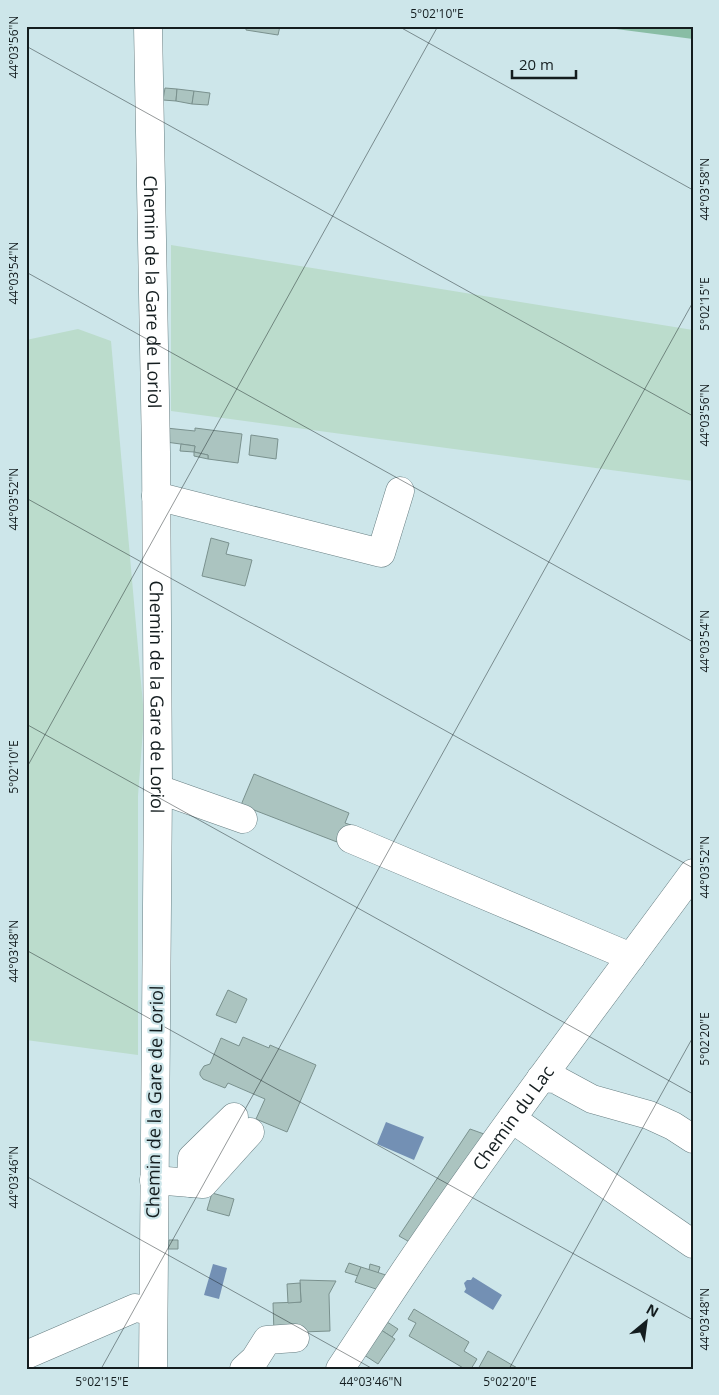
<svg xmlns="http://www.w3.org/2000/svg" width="719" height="1395" font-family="'Open Sans',sans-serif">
  <rect width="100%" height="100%" fill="#cde6ea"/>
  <g fill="#bbdccc">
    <polygon points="171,245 693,330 693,481 171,411"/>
    <polygon points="78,329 111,341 144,716 138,796 138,1055 26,1040 26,340"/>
  </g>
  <polygon fill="#89bda5" points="593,26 693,26 693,39"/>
  <g fill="#7390b4">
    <polygon points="386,1122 424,1137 414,1160 377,1144"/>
    <polygon points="213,1264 227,1268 219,1299 204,1295"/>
    <polygon points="473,1277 502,1295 493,1310 464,1292 466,1289 464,1283 467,1280 471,1280"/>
  </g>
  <g fill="#abc4c0" stroke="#7a918e">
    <polygon points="246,26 280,26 278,35 246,30"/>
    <polygon points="165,88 177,89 176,101 163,100"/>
    <polygon points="177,89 194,91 192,104 176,101"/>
    <polygon points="194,91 210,93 208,105 192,104"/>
    <polygon points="166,428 195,431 195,428 242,434 238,463 208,459 208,455 194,452 195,446 166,442"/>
    <polygon points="251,435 278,439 276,459 249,455"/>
    <polygon points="181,444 195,446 194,452 180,451"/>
    <polygon points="194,452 208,455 208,459 194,456"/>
    <polygon points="211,538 229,543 226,554 252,560 245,586 202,576"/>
    <polygon points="254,774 349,813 345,823 351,825 348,832 341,829 337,842 241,805"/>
    <polygon points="228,990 247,999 236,1023 216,1015"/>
    <polygon points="243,1037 269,1048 270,1045 316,1065 287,1132 256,1119 265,1099 228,1083 225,1088 203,1079 200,1075 200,1072 204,1066 210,1064 221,1038 239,1046"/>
    <polygon points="470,1129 484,1134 413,1244 399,1236"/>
    <polygon points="212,1193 234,1199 229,1216 207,1210"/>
    <polygon points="169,1240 178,1240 178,1249 168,1249"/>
    <polygon points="349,1263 361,1267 358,1276 345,1272"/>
    <polygon points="370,1264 380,1267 378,1273 369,1270"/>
    <polygon points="361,1267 395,1278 385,1292 355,1282"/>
    <polygon points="300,1280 336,1281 329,1294 330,1331 274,1333 273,1303 301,1302"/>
    <polygon points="300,1283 301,1302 288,1303 287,1284"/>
    <polygon points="414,1309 469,1342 464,1351 477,1359 471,1369 465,1369 409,1336 416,1323 408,1319"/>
    <polygon points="384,1320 398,1329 392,1337 378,1328"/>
    <polygon points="378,1328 395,1339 378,1364 361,1353"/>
    <polygon points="488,1351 519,1369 478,1369"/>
  </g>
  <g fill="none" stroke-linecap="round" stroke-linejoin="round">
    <g stroke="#687f83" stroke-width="29">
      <g id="minor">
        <path id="s1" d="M148,26l8,426 2,337 -5,580"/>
        <polyline points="156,496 381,553 400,491"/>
        <polyline points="158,789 243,819"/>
        <polyline points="351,839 631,957"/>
        <polyline points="541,1078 555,1079 592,1099 649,1115 673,1126 693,1139"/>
        <polyline points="512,1119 693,1244"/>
        <polyline points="154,1180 203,1184 250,1132"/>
        <polyline points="191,1183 192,1158 234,1117"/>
        <polyline points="26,1355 135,1308 153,1311"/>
        <polyline points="244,1369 255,1359 267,1340 295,1338"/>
        <path id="s2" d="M340,1369c24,-36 47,-72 71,-107 90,-133 187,-260 282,-389"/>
      </g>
    </g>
    <use href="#minor" stroke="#fff" stroke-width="28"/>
  </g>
  <path fill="none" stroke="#141d1f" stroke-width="1" stroke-opacity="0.45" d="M398,26l295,164M26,34l5,-8M26,46l667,370M26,272l667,370M26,498l667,370M26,724l667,370M26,769l412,-743M26,950l667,370M26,1176l347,193M101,1369l592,-1067M509,1369l184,-332"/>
  <g text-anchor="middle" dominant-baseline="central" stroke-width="4.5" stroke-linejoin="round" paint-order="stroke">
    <g font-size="18" fill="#141d1f" stroke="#cde6ea">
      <text stroke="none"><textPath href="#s1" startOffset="266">Chemin de la Gare de Loriol</textPath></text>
      <text stroke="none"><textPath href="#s1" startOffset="671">Chemin de la Gare de Loriol</textPath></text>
      <text transform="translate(154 1102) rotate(-89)">Chemin de la Gare de Loriol</text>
      <text stroke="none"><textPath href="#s2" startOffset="305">Chemin du Lac</textPath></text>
    </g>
  </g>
  <rect width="719" height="1395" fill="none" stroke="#cde6ea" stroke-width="55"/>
  <g transform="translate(646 1322) rotate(29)" stroke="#cde6ea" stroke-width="4" paint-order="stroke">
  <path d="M0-4L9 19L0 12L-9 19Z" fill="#141d1f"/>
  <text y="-8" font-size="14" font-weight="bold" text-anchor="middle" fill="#141d1f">N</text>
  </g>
  <path d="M512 70v8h64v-8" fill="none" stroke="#141d1f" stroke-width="2.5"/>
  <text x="519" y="70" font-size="15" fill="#141d1f" stroke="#cde6ea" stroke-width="4" paint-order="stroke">20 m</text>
  <rect x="28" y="28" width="664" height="1340" fill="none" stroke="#141d1f" stroke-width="2"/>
  <g font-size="12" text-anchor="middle" fill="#141d1f">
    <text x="437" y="18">5°02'10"E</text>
    <text transform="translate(14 47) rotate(-90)" y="4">44°03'56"N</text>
    <text transform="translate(705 189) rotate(-90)" y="4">44°03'58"N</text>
    <text transform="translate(14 273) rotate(-90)" y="4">44°03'54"N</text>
    <text transform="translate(705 304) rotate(-90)" y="4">5°02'15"E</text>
    <text transform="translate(705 415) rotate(-90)" y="4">44°03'56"N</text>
    <text transform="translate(14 499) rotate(-90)" y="4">44°03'52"N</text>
    <text transform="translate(705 641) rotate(-90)" y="4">44°03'54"N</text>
    <text transform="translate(14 767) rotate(-90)" y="4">5°02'10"E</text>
    <text transform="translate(705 867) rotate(-90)" y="4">44°03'52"N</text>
    <text transform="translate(14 951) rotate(-90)" y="4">44°03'48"N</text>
    <text transform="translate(705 1039) rotate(-90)" y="4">5°02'20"E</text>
    <text transform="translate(14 1177) rotate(-90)" y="4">44°03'46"N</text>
    <text transform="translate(705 1319) rotate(-90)" y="4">44°03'48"N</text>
    <text x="102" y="1386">5°02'15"E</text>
    <text x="371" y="1386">44°03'46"N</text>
    <text x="510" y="1386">5°02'20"E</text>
  </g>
</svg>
